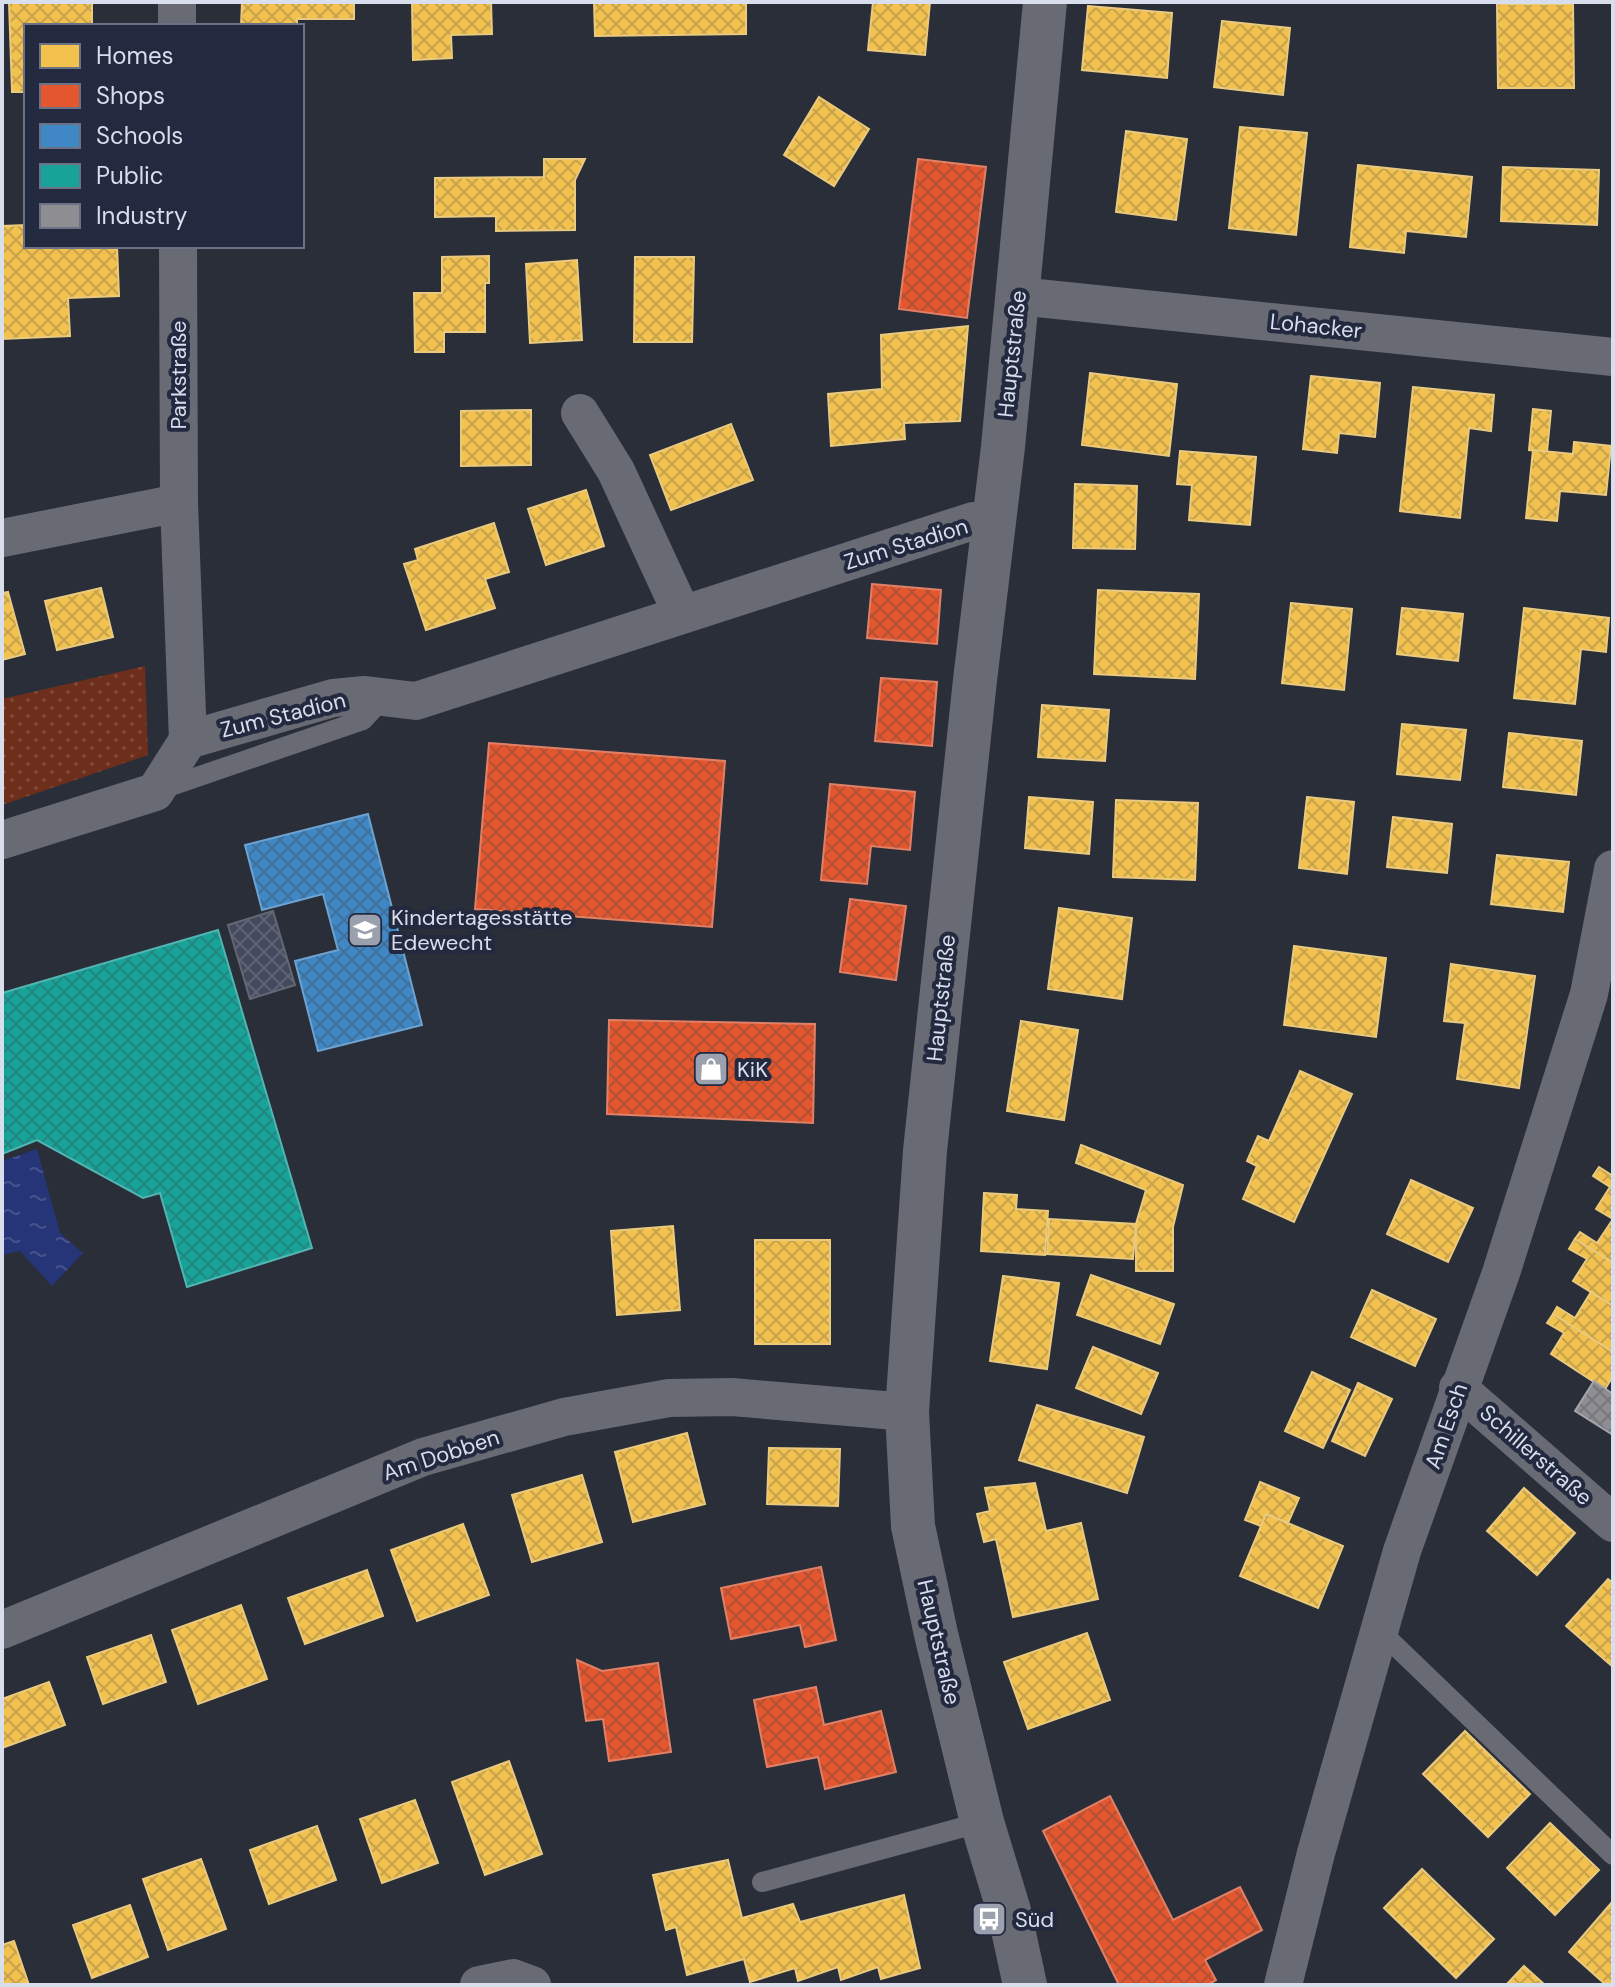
<svg xmlns="http://www.w3.org/2000/svg" width="1615" height="1987" font-family="'DM Sans',sans-serif">
  <defs>
    <pattern id="park-dots" width="8" height="8" patternUnits="userSpaceOnUse" patternTransform="scale(2)"><rect width="8" height="8" fill="#6d2e1b"/><path d="M2 2h.1M6 6h.1" fill="none" stroke="#814c3c" stroke-width="1.8" stroke-linecap="round"/></pattern>
    <pattern id="water-ripples" width="26" height="14" patternUnits="userSpaceOnUse" patternTransform="scale(2)"><rect width="26" height="14" fill="#263577"/><path d="M2 4q2-2 4 0t4 0M15 11q2-2 4 0t4 0" fill="none" stroke="#45528b"/></pattern>
    <pattern id="homes-cross-hatch" width="8" height="8" patternUnits="userSpaceOnUse" patternTransform="scale(2)"><rect width="8" height="8" fill="#f2c14e"/><path d="M0 0l8 8M0 8l8-8" fill="none" stroke="#c6a24c"/></pattern>
    <pattern id="shops-cross-hatch" width="8" height="8" patternUnits="userSpaceOnUse" patternTransform="scale(2)"><rect width="8" height="8" fill="#e4572e"/><path d="M0 0l8 8M0 8l8-8" fill="none" stroke="#b35136"/></pattern>
    <pattern id="schools-cross-hatch" width="8" height="8" patternUnits="userSpaceOnUse" patternTransform="scale(2)"><rect width="8" height="8" fill="#3f88c5"/><path d="M0 0l8 8M0 8l8-8" fill="none" stroke="#407099"/></pattern>
    <pattern id="public-cross-hatch" width="8" height="8" patternUnits="userSpaceOnUse" patternTransform="scale(2)"><rect width="8" height="8" fill="#17a398"/><path d="M0 0l8 8M0 8l8-8" fill="none" stroke="#248680"/></pattern>
    <pattern id="industry-cross-hatch" width="8" height="8" patternUnits="userSpaceOnUse" patternTransform="scale(2)"><rect width="8" height="8" fill="#8d8d92"/><path d="M0 0l8 8M0 8l8-8" fill="none" stroke="#76777c"/></pattern>
    <pattern id="building-cross-hatch" width="8" height="8" patternUnits="userSpaceOnUse" patternTransform="scale(2)"><rect width="8" height="8" fill="#444a5d"/><path d="M0 0l8 8M0 8l8-8" fill="none" stroke="#5e6475"/></pattern>
  </defs>
  <rect width="100%" height="100%" fill="#292e39"/>
  <polygon fill="url(#park-dots)" points="145,666 148,755 2,805 2,699"/>
  <polygon fill="url(#water-ripples)" points="37,1149 60,1233 83,1253 52,1286 20,1251 2,1255 2,1161"/>
  <g fill="url(#homes-cross-hatch)" stroke="#eaca7e" stroke-width="2">
    <polygon points="9,2 92,2 92,26 26,26 26,92 12,92"/>
    <polygon points="242,2 354,2 354,19 297,19 297,26 241,26"/>
    <polygon points="412,2 491,2 492,34 451,35 452,58 413,60"/>
    <polygon points="594,2 746,2 746,34 595,36"/>
    <polygon points="873,2 930,2 925,55 868,50"/>
    <polygon points="1497,4 1573,4 1574,88 1498,88"/>
    <polygon points="1088,6 1172,13 1167,78 1082,70"/>
    <polygon points="1222,21 1290,28 1283,95 1214,87"/>
    <polygon points="819,97 869,129 834,186 784,155"/>
    <polygon points="1240,127 1307,133 1296,235 1229,228"/>
    <polygon points="1126,131 1187,139 1176,220 1116,212"/>
    <polygon points="544,159 585,159 575,180 575,230 496,231 496,216 435,217 435,178 544,177"/>
    <polygon points="1358,165 1472,177 1466,237 1406,231 1404,253 1350,247"/>
    <polygon points="1503,167 1599,170 1597,225 1501,221"/>
    <polygon points="26,225 26,246 117,246 119,296 68,298 70,336 2,339 2,226"/>
    <polygon points="489,256 489,283 485,283 485,332 444,332 444,352 415,352 414,293 442,293 442,257"/>
    <polygon points="635,257 694,257 692,342 634,342"/>
    <polygon points="577,260 582,340 530,343 526,264"/>
    <polygon points="968,326 960,421 904,423 905,439 831,446 828,394 882,389 881,335"/>
    <polygon points="1090,373 1177,384 1169,456 1082,445"/>
    <polygon points="1311,376 1380,383 1375,437 1339,433 1337,453 1303,449"/>
    <polygon points="1413,387 1494,395 1491,431 1469,428 1460,518 1400,511"/>
    <polygon points="1533,409 1551,411 1547,452 1529,450"/>
    <polygon points="531,410 531,465 461,466 461,411"/>
    <polygon points="731,424 753,480 671,510 650,455"/>
    <polygon points="1574,442 1611,446 1606,495 1560,491 1557,521 1526,518 1533,450 1573,454"/>
    <polygon points="1180,451 1256,457 1250,525 1189,520 1192,485 1177,484"/>
    <polygon points="1075,484 1137,486 1135,549 1073,548"/>
    <polygon points="586,490 604,546 546,565 528,509"/>
    <polygon points="494,523 509,572 485,579 495,608 426,630 404,564 418,560 415,549"/>
    <polygon points="101,588 113,637 57,650 45,601"/>
    <polygon points="1098,590 1199,594 1195,679 1094,674"/>
    <polygon points="8,592 25,654 2,660 2,593"/>
    <polygon points="1291,603 1352,609 1344,690 1282,683"/>
    <polygon points="1402,608 1463,614 1458,661 1397,654"/>
    <polygon points="1524,608 1609,618 1606,652 1581,649 1575,704 1514,698"/>
    <polygon points="1042,705 1109,710 1105,761 1038,757"/>
    <polygon points="1402,724 1466,730 1460,780 1397,774"/>
    <polygon points="1509,733 1582,741 1576,795 1503,787"/>
    <polygon points="1029,797 1093,802 1089,854 1025,848"/>
    <polygon points="1307,797 1354,802 1347,874 1299,868"/>
    <polygon points="1116,800 1198,803 1195,880 1113,877"/>
    <polygon points="1393,817 1452,824 1447,873 1387,867"/>
    <polygon points="1497,855 1569,862 1563,912 1491,904"/>
    <polygon points="1059,908 1132,918 1122,999 1048,989"/>
    <polygon points="1294,946 1386,958 1376,1037 1284,1025"/>
    <polygon points="1451,964 1535,976 1519,1088 1457,1079 1465,1023 1444,1021"/>
    <polygon points="1021,1021 1078,1030 1064,1120 1007,1111"/>
    <polygon points="1300,1071 1352,1094 1294,1222 1243,1199 1257,1166 1247,1161 1258,1136 1269,1141"/>
    <polygon points="1081,1145 1183,1185 1173,1227 1173,1271 1136,1271 1136,1224 1146,1190 1076,1163"/>
    <polygon points="1599,1167 1613,1176 1613,1219 1596,1209 1610,1187 1593,1176"/>
    <polygon points="1411,1180 1473,1208 1448,1262 1387,1234"/>
    <polygon points="984,1193 1017,1195 1016,1209 1048,1211 1045,1255 981,1251"/>
    <polygon points="1049,1219 1136,1224 1133,1259 1047,1254"/>
    <polygon points="1613,1219 1613,1263 1575,1239 1580,1232 1597,1243"/>
    <polygon points="673,1226 680,1310 617,1315 611,1231"/>
    <polygon points="1575,1239 1613,1263 1613,1306 1573,1281 1587,1259 1569,1249"/>
    <rect x="755" y="1240" width="75" height="104"/>
    <polygon points="1091,1275 1174,1304 1160,1344 1077,1315"/>
    <polygon points="1003,1276 1059,1283 1047,1369 990,1361"/>
    <polygon points="1372,1290 1436,1319 1415,1366 1351,1337"/>
    <polygon points="1591,1292 1613,1306 1613,1352 1553,1314 1557,1307 1575,1318"/>
    <polygon points="1553,1314 1613,1352 1613,1376 1605,1389 1551,1354 1564,1333 1547,1323"/>
    <polygon points="1093,1347 1158,1373 1141,1414 1076,1388"/>
    <polygon points="1312,1372 1350,1390 1323,1448 1285,1431"/>
    <polygon points="1358,1383 1392,1399 1365,1456 1332,1441"/>
    <polygon points="1037,1405 1144,1437 1127,1493 1019,1460"/>
    <polygon points="687,1433 705,1504 633,1522 615,1452"/>
    <polygon points="769,1448 840,1449 838,1506 767,1504"/>
    <polygon points="582,1475 602,1542 532,1562 512,1495"/>
    <polygon points="1260,1482 1299,1498 1288,1523 1266,1514 1261,1526 1245,1520"/>
    <polygon points="1035,1483 1046,1531 1081,1523 1098,1599 1013,1617 996,1539 984,1542 977,1514 990,1511 985,1488"/>
    <polygon points="1524,1488 1575,1533 1537,1575 1487,1531"/>
    <polygon points="1266,1514 1343,1546 1318,1608 1240,1576"/>
    <polygon points="463,1524 489,1595 417,1621 391,1550"/>
    <polygon points="367,1570 383,1616 305,1644 288,1598"/>
    <polygon points="1608,1579 1613,1583 1613,1667 1566,1626"/>
    <polygon points="241,1605 267,1679 198,1704 172,1630"/>
    <polygon points="1087,1633 1110,1700 1028,1729 1004,1662"/>
    <polygon points="151,1635 166,1682 103,1704 87,1657"/>
    <polygon points="49,1682 65,1725 2,1748 2,1699"/>
    <polygon points="1465,1731 1530,1794 1488,1837 1423,1774"/>
    <polygon points="509,1761 542,1854 485,1875 452,1782"/>
    <polygon points="415,1800 438,1863 382,1883 360,1819"/>
    <polygon points="1550,1823 1599,1870 1555,1915 1507,1868"/>
    <polygon points="317,1826 336,1880 269,1904 250,1850"/>
    <polygon points="201,1859 226,1929 168,1950 143,1879"/>
    <polygon points="728,1860 742,1918 793,1904 800,1922 904,1895 920,1968 881,1979 878,1967 841,1980 838,1967 798,1981 795,1968 750,1982 744,1959 687,1975 676,1927 666,1930 653,1875"/>
    <polygon points="1422,1869 1494,1939 1456,1978 1384,1908"/>
    <polygon points="1613,1901 1613,1985 1606,1985 1569,1952"/>
    <polygon points="130,1905 148,1957 92,1978 73,1925"/>
    <polygon points="14,1941 29,1985 2,1985 2,1945"/>
    <polygon points="1524,1966 1545,1985 1506,1985"/>
  </g>
  <g fill="url(#shops-cross-hatch)" stroke="#e18067" stroke-width="2">
    <polygon points="918,159 986,167 967,318 899,309"/>
    <polygon points="872,584 941,590 937,644 867,638"/>
    <polygon points="881,678 937,682 932,746 875,741"/>
    <polygon points="489,743 725,761 712,927 475,909"/>
    <polygon points="830,784 915,792 910,850 871,846 867,884 821,880"/>
    <polygon points="850,899 906,906 896,980 840,972"/>
    <polygon points="609,1020 815,1024 813,1123 607,1114"/>
    <polygon points="821,1567 836,1640 805,1647 800,1625 731,1639 721,1588"/>
    <polygon points="577,1660 602,1671 658,1663 671,1752 609,1761 603,1719 586,1721"/>
    <polygon points="816,1687 824,1725 881,1711 896,1772 825,1789 818,1757 767,1767 754,1700"/>
    <polygon points="1110,1796 1173,1920 1240,1887 1262,1930 1205,1960 1216,1980 1207,1985 1119,1985 1043,1831"/>
  </g>
  <polygon fill="url(#schools-cross-hatch)" stroke="#6da2d1" stroke-width="2" points="368,814 422,1025 318,1051 295,961 338,950 323,894 262,910 245,845"/>
  <polygon fill="url(#public-cross-hatch)" stroke="#51b5b2" stroke-width="2" points="218,930 312,1248 187,1287 160,1193 143,1198 37,1140 2,1154 2,993"/>
  <polygon fill="url(#industry-cross-hatch)" stroke="#a4a5ad" stroke-width="2" points="1594,1381 1613,1394 1613,1435 1575,1411"/>
  <polygon fill="url(#building-cross-hatch)" stroke="#646872" stroke-width="2" points="273,911 295,985 250,999 228,925"/>
  <g fill="none" stroke-linecap="round" stroke-linejoin="round">
    <g stroke="#686b74" stroke-width="20">
      <polyline points="159,790 363,720 384,697"/>
      <polyline points="1380,1631 1613,1855"/>
      <polyline points="762,1882 982,1822"/>
    </g>
    <g stroke="#686b74" stroke-width="38">
      <polyline points="177,26 177,2"/>
      <polyline points="178,246 179,503 188,740"/>
      <polyline points="1018,296 1613,357"/>
      <polyline points="580,413 616,471 682,614"/>
      <polyline points="2,538 179,503"/>
      <polyline points="2,840 155,792 188,740 333,698 365,695 416,701 973,521 994,524"/>
      <polyline points="1458,1388 1613,1523"/>
      <polyline points="2,1630 423,1457 564,1417 669,1398 732,1397 907,1412"/>
      <polyline points="479,1985 513,1978 532,1985"/>
      <polyline points="1283,1985 1316,1853 1402,1551 1501,1273 1589,994 1613,869"/>
    </g>
    <polyline stroke="#686b74" stroke-width="44" points="1025,1985 1009,1911 982,1822 936,1634 913,1526 907,1412 925,1151 975,680 1003,447 1045,2"/>
  </g>
  <defs>
    <g id="school-square" transform="scale(1.8)"><rect x="-9" y="-9" width="18" height="18" rx="4" fill="#9ba0ae" stroke="#232a3f"/><path d="M0-5L7-2L0 1L-7-2ZM-4 1L0 2.5L4 1V4Q0 6-4 4Z" fill="#fff"/></g>
    <g id="shop-square" transform="scale(1.8)"><rect x="-9" y="-9" width="18" height="18" rx="4" fill="#9ba0ae" stroke="#232a3f"/><path d="M-5-2.5h2.3a2.7 3.5 0 0 1 5.4 0H5L5.5 6h-11ZM-1.5-2.5h3a1.5 2.3 0 0 0-3 0Z" fill="#fff"/></g>
    <g id="bus-square" transform="scale(1.8)"><rect x="-9" y="-9" width="18" height="18" rx="4" fill="#9ba0ae" stroke="#232a3f"/><path d="M-5-6H5V4H4V6H2V4H-2V6H-4V4H-5ZM-3.5-4V0h7V-4ZM-3.5 1.2v1.5H-2V1.2ZM2 1.2v1.5H3.5V1.2Z" fill="#fff"/></g>
  </defs>
  <g fill-rule="evenodd">
    <use href="#school-square" x="365" y="930"/>
    <use href="#shop-square" x="711" y="1069"/>
    <use href="#bus-square" x="989" y="1919"/>
  </g>
  <g text-anchor="middle" dominant-baseline="central" stroke-width="8" stroke-linejoin="round" paint-order="stroke">
    <g font-size="22" fill="#d9deed" stroke="#232a3f">
      <text transform="translate(1316 326) rotate(6)">Lohacker</text>
      <text transform="translate(1012 354) rotate(-84)">Hauptstraße</text>
      <text transform="translate(178 375) rotate(-90)">Parkstraße</text>
      <text transform="translate(906 544) rotate(-17)">Zum Stadion</text>
      <text transform="translate(283 715) rotate(-14)">Zum Stadion</text>
      <text transform="translate(941 998) rotate(-84)">Hauptstraße</text>
      <text transform="translate(1446 1426) rotate(-71)">Am Esch</text>
      <text transform="translate(441 1455) rotate(-18)">Am Dobben</text>
      <text transform="translate(1536 1455) rotate(41)">Schillerstraße</text>
      <text transform="translate(939 1642) rotate(77)">Hauptstraße</text>
    </g>
    <g font-size="22" fill="#d9deed" stroke="#232a3f" text-anchor="start">
      <text x="391" y="917">Kindertagesstätte<tspan x="391" dy="25">Edewecht</tspan></text>
      <text x="737" y="1069">KiK</text>
      <text x="1015" y="1919">Süd</text>
    </g>
  </g>
  <rect width="1615" height="1987" fill="none" stroke="#d9deed" stroke-width="8"/>
  <rect x="24" y="24" width="280" height="224" fill="#232a3f" stroke="#6c7285" stroke-width="2"/>
  <rect x="40" y="44" width="40" height="24" fill="#f2c14e" stroke="#6c7285" stroke-width="2"/>
  <text x="96" y="64" font-size="24" fill="#d9deed">Homes</text>
  <rect x="40" y="84" width="40" height="24" fill="#e4572e" stroke="#6c7285" stroke-width="2"/>
  <text x="96" y="104" font-size="24" fill="#d9deed">Shops</text>
  <rect x="40" y="124" width="40" height="24" fill="#3f88c5" stroke="#6c7285" stroke-width="2"/>
  <text x="96" y="144" font-size="24" fill="#d9deed">Schools</text>
  <rect x="40" y="164" width="40" height="24" fill="#17a398" stroke="#6c7285" stroke-width="2"/>
  <text x="96" y="184" font-size="24" fill="#d9deed">Public</text>
  <rect x="40" y="204" width="40" height="24" fill="#8d8d92" stroke="#6c7285" stroke-width="2"/>
  <text x="96" y="224" font-size="24" fill="#d9deed">Industry</text>
</svg>
